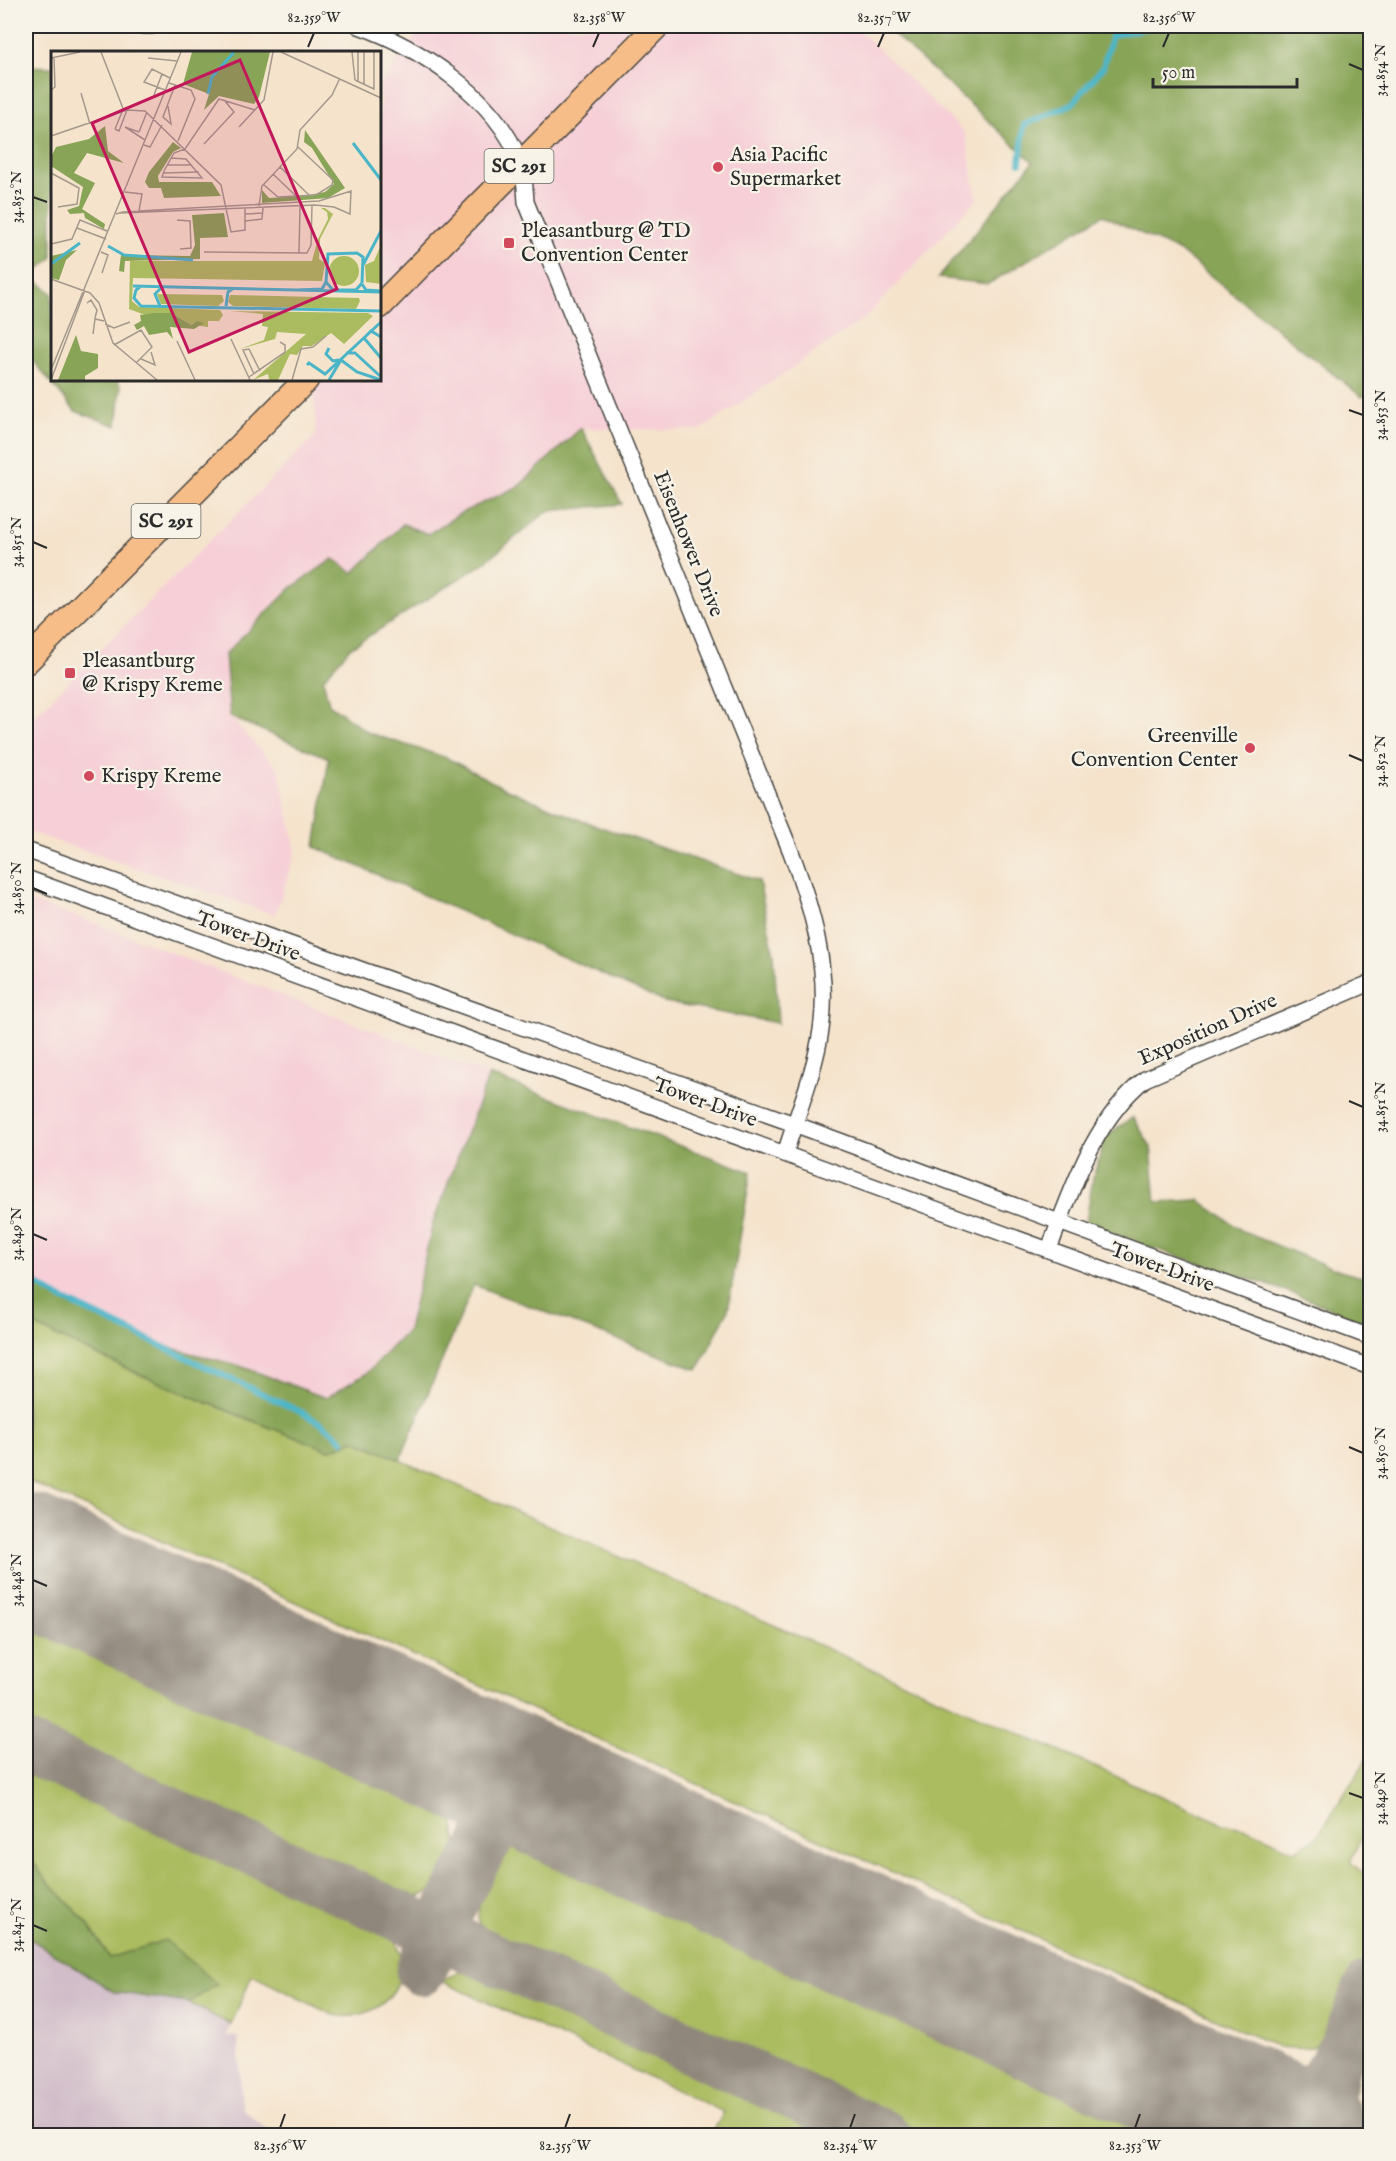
<svg xmlns="http://www.w3.org/2000/svg" width="1396" height="2161" font-family="'IM FELL English',serif">
  <rect width="100%" height="100%" fill="#f7f3e8"/>
  <filter id="ink" filterUnits="userSpaceOnUse"><feTurbulence type="fractalNoise" baseFrequency=".0167" numOctaves="2"/><feDisplacementMap in="SourceGraphic" scale="12" xChannelSelector="R" yChannelSelector="G"/><feConvolveMatrix kernelMatrix="1 2 1 2 8 2 1 2 1" color-interpolation-filters="sRGB"/></filter>
  <filter id="wash" filterUnits="userSpaceOnUse"><feTurbulence type="fractalNoise" baseFrequency=".008" numOctaves="4" result="noise"/><feDisplacementMap in="SourceGraphic" scale="24" xChannelSelector="R" yChannelSelector="G"/><feGaussianBlur stdDeviation="1.35" result="paint"/><feColorMatrix in="noise" values="0 0 0 0 0 0 0 0 0 0 0 0 0 0 0 0 0 1.4 0 .05"/><feComposite in="paint" operator="in"/></filter>
  <g filter="url(#wash)">
    <rect width="100%" height="100%" fill="#f5e3cc"/>
    <g fill="#f6cfd7">
      <polygon points="423,26 855,26 965,133 977,199 865,318 701,430 581,428 519,486 461,513 428,534 403,524 352,573 333,559 291,588 230,717 279,770 296,851 275,915 26,831 26,724 316,435 314,380 380,380 380,85"/>
      <polygon points="26,900 95,923 489,1075 433,1223 408,1330 367,1373 326,1398 240,1366 168,1347 68,1304 26,1276"/>
    </g>
    <polygon fill="#d1bdc9" points="26,1936 114,1992 189,2003 231,2025 227,2036 238,2037 242,2108 273,2135 26,2135"/>
    <g fill="#abbc60" stroke="#6b7446" stroke-width="1.5">
      <path d="M26,1321c98,49 200,91 304,129l25,-10 869,384 24,5 47,22 22,-14 53,-83v66l-20,42 20,17c0,20 5,46 0,65 -5,20 -38,94 -55,102 -11,4 -26,2 -37,1l-1252,-567z"/>
      <polygon points="26,1626 453,1818 458,1854 449,1873 436,1889 415,1898 388,1891 26,1727"/>
      <path d="M26,1764l360,164c38,40 1,97 -53,87l-81,-40 -21,50 -42,-22 28,-19 -107,-26 -23,-35 -45,-48 -16,-24z"/>
      <path d="M513,1845l641,290h-224l-427,-191 -25,-21c1,-41 7,-50 35,-78z"/>
      <polygon points="462,1970 832,2135 711,2135 724,2112 441,1981"/>
      <path d="M1370,2028v52c-12,-16 -7,-35 0,-52z"/>
    </g>
    <g fill="#88a456" stroke="#5a6840" stroke-width="1.5">
      <polygon points="885,26 1370,26 1370,392 1362,397 1182,253 1103,215 988,284 938,278 1033,162"/>
      <polygon points="26,66 52,67 52,258 31,276 52,293 52,380 117,380 121,388 117,426 75,411 26,353"/>
      <polygon points="581,428 622,504 548,511 481,565 350,648 323,679 329,704 369,733 447,758 502,787 580,820 759,881 774,954 778,1023 667,1003 315,847 329,758 230,717 225,654 291,588 333,559 353,573 403,524 428,534 461,513 519,486"/>
      <path d="M489,1075l262,97 -23,138 -30,60 -224,-85 -74,175 -45,-20 -25,10c-104,-38 -206,-80 -304,-129v-45l42,28 100,43 72,19 86,32 41,-25 41,-43 25,-107z"/>
      <path d="M1133,1117l18,30 5,55 43,-2 45,32 96,39 30,8v46c-31,-12 -62,-27 -93,-37 -65,-22 -129,-38 -191,-66l7,-45 13,-41z"/>
      <polygon points="26,1851 42,1875 87,1923 110,1958 165,1940 217,1984 189,2003 114,1992 26,1936"/>
    </g>
    <g fill="none" stroke-linecap="round" stroke-linejoin="round">
      <g stroke="#4bb5c8" stroke-width="6">
        <polyline points="1020,163 1024,125 1072,104 1103,67 1112,35 1156,26"/>
        <polyline points="26,1278 58,1297 303,1413 324,1425 343,1441"/>
      </g>
      <g stroke="#90877c" stroke-width="51">
        <polyline points="26,1747 885,2136"/>
        <path d="M459,1754c33,26 36,48 27,87"/>
        <path d="M421,1970c18,-38 64,-146 97,-165 17,-9 37,-5 54,0"/>
        <path d="M1088,2038l161,65c77,23 97,-64 121,-118"/>
        <polyline points="1334,2066 1328,2104 1341,2136"/>
      </g>
      <polyline stroke="#90877c" stroke-width="129" points="26,1558 1303,2136"/>
    </g>
  </g>
  <g filter="url(#ink)">
    <g fill="none" stroke-linecap="round" stroke-linejoin="round">
      <g stroke="#494743" stroke-width="18">
        <g id="street">
          <polyline points="143,26 152,26"/>
          <path d="M359,26c62,22 136,71 161,135 5,13 5,28 6,41l265,650c21,56 39,117 30,178 -6,42 -24,84 -36,124"/>
          <polyline points="26,850 794,1124 1370,1337"/>
          <polyline points="26,878 1370,1367"/>
          <path d="M1049,1249c24,-61 44,-128 96,-170l225,-96"/>
        </g>
      </g>
      <g stroke="#494743" stroke-width="27">
        <g id="primary">
          <polyline points="380,306 657,26"/>
          <polyline points="26,662 306,380"/>
        </g>
      </g>
      <use href="#street" stroke="#fff" stroke-width="15"/>
      <use href="#primary" stroke="#f7bd88" stroke-width="24"/>
    </g>
  </g>
  <path fill="none" stroke="#2b2b2b" stroke-width="2" d="M308,47l6,-14M593,47l6,-14M878,47l6,-14M1163,47l6,-14M1349,64l14,6M33,197l14,5M1349,410l14,5M33,542l14,6M1349,755l14,6M33,888l14,6M1349,1101l14,6M33,1234l14,6M1349,1447l14,6M33,1580l14,6M1349,1793l14,5M33,1925l14,6M280,2128l5,-14M565,2128l5,-14M850,2128l5,-14M1135,2128l5,-14"/>
  <g fill="#d1495b" stroke="#f7f3e8" stroke-width="2">
    <circle cx="718" cy="167" r="6"/>
    <rect x="503" y="237" width="12" height="12" rx="3"/>
    <rect x="64" y="667" width="12" height="12" rx="3"/>
    <circle cx="1250" cy="748" r="6"/>
    <circle cx="89" cy="776" r="6"/>
  </g>
  <g text-anchor="middle" dominant-baseline="central" stroke-width="4.5" stroke-linejoin="round" paint-order="stroke">
    <g fill="#f7f3e8" stroke="#686764" stroke-width="1.5">
      <rect x="484.5" y="149" width="69" height="34" rx="4.5"/>
      <rect x="131.5" y="504" width="69" height="34" rx="4.5"/>
    </g>
    <g font-size="20" font-weight="bold" fill="#2b2b2b">
      <text x="519" y="166">SC 291</text>
      <text x="166" y="521">SC 291</text>
    </g>
    <g font-size="21" fill="#2b2b2b" stroke="#f7f3e8" text-anchor="start">
      <text x="730" y="155">Asia Pacific<tspan x="730" dy="24">Supermarket</tspan></text>
      <text x="521" y="231">Pleasantburg @ TD<tspan x="521" dy="24">Convention Center</tspan></text>
      <text x="82" y="661">Pleasantburg<tspan x="82" dy="24">@ Krispy Kreme</tspan></text>
      <text x="1238" y="736" text-anchor="end">Greenville<tspan x="1238" dy="24">Convention Center</tspan></text>
      <text x="101" y="776">Krispy Kreme</text>
    </g>
    <g font-size="21" fill="#2b2b2b" stroke="#f7f3e8">
      <text transform="translate(688 544) rotate(68)">Eisenhower Drive</text>
      <text transform="translate(248 937) rotate(20)">Tower Drive</text>
      <text transform="translate(1208 1030) rotate(-24)">Exposition Drive</text>
      <text transform="translate(705 1103) rotate(20)">Tower Drive</text>
      <text transform="translate(1162 1268) rotate(20)">Tower Drive</text>
    </g>
  </g>
  <g transform="translate(51 51)">
    <rect width="330" height="330" fill="#f5e3cc"/>
    <path d="M270,157h4l8,6 -13,25 -1,20 6,4 -3,18 -189,-3 -1,23 7,6 81,3 3,5 -4,6h-11v6l-16,-2 -21,-12 -26,2 -16,-6 1,-48h182l6,-22 10,-20 -1,-7zM330,194v39l-15,-2 -1,-17 9,-4zM278 220a15 15 0 1 1 30 0a15 15 0 1 1-30 0ZM106,243l65,1 2,6 -6,5 -57,-2zM179,244l129,3 1,3 -4,8 -123,-3 -5,-4zM179,260l138,2 5,3 -29,28 -13,-11 -19,13h-9l-6,9 -7,-1 -12,26h-9l-1,-6 -15,6 53,-46 -29,-2 -2,7 -35,10 24,-9 4,-13 -6,-1 1,-12z" fill="#abbc60"/>
    <path d="M141,1h78l-11,45 -5,7 -35,-8 -15,14 5,-16 -26,-10zM54,75l3,25 16,12 -37,-10 -13,20 21,10 -13,26 23,15 -1,5 -19,-11 -1,-5 -14,1 -3,-4 12,-4 4,-19 -32,-21v-9l5,-10 33,-8zM254,79l40,58 -17,10 -66,5v-13l7,8 34,-2 22,-4 9,-8 -22,-36 -8,-6zM122,91l8,6 -8,4 -15,24 1,6h53l9,14 -57,2 -3,-10h-12l-4,-6 4,-10zM173,162l4,24 -28,1v21l-75,2 -1,11 -5,-1 2,-16 69,1 5,-11 -3,-30zM26,199l-11,10 -7,20 -8,-2v-22zM103,262h17l21,12 5,-4 7,2 -10,6 -24,-2 3,12 -6,-7 -18,3 -5,-9 -7,4 -3,-5 7,-4 -1,-6zM25,284l5,16 17,3v14l-13,8v4h-27z" fill="#88a456"/>
    <path fill="none" stroke="#4bb5c8" stroke-width="3" d="M157,43l4,-17 22,-25M302,92l28,37M57,195l16,9 69,5M0,213l29,-21M312,214l18,-34M275,231l2,-28 29,-1 6,4 -1,26M275,231l7,8h23l6,-7M311,233l4,6 15,1M82,235l248,6M90,235l-5,4 -2,8 7,8 240,5M248,239l23,-1 4,-7M109,255l-5,-12 7,-7M175,255l2,-14 6,-4M330,286l-10,-6 -7,7 17,20M278,297l-3,6 7,7 6,-1M295,302h9l25,23M256,314l2,-2 16,11 56,-52M278,329l12,-20 16,12 24,8"/>
    <path fill="none" stroke="#a4998c" stroke-width="1.5" d="M50,1l23,59M230,1l100,46M301,1l3,28M307,1v30M313,1v32M0,7l29,-6M97,7l29,3M304,29l19,9v-37M118,32l22,7 4,9 -17,42M0,39l4,-3 -1,-29M114,39l-21,-8 8,-13 18,9M30,42l9,31M103,44l8,-21M117,55l3,18 -8,-7 12,-32M188,76l25,-27 9,-48M64,78l4,2 8,-21M64,78l7,-17M88,81l-14,-5 20,13M88,81l8,-20M0,85l76,-26 18,1 76,74 10,47 14,-2v-21M153,93l30,-32 -10,-12M93,94l6,2 12,-22M120,107l15,1 16,19 -40,-1 2,-6 10,-18 11,-4 34,-50 36,11M116,114h25M229,116l29,28M0,122l28,15 -2,16 -19,3M112,122l36,-1M222,123l24,23M213,134l14,12 38,-2 16,-10 1,-5 -35,-33M74,141l17,2 -3,17M208,155l3,-20 35,-37 3,-19 32,-35 8,-17M65,163l7,-2 50,-3 146,-8 32,-10 -1,23 -16,-7 -19,-2 -195,8M194,163l18,-1M126,169l13,1 1,27 -11,1M194,170l17,-2 1,-11M26,177l29,11M0,193l21,-5 8,-19 27,11M50,201l7,3 -6,18M153,201l103,1 4,-8 1,-40M248,203l1,-48M0,228l39,14 9,10 14,40 44,37M36,252l4,-3 6,10 -2,8M54,273l9,4 16,-6M42,283l2,-15 9,2M180,288l19,41M126,290l18,39M63,294l27,-15 11,17 -16,16M90,308l14,6 -4,-13M0,319l130,-318M203,323l-11,-24 6,-1 11,22M198,326l36,-25v-7l-5,-3M0,329l34,-90M241,329l9,-31 12,-2 13,-11"/>
    <path fill="#c2185b" fill-opacity="0.15" stroke="#c2185b" stroke-width="3" d="M189,9l97,229 -148,63 -97,-229z"/>
    <rect width="330" height="330" fill="none" stroke="#2b2b2b" stroke-width="3"/>
  </g>
  <rect width="1396" height="2161" fill="none" stroke="#f7f3e8" stroke-width="66"/>
  <path d="M1153 78v9h144v-9" fill="none" stroke="#2b2b2b" stroke-width="3"/>
  <text x="1162" y="78" font-size="18" fill="#2b2b2b" stroke="#f7f3e8" stroke-width="4.5" paint-order="stroke">50 m</text>
  <rect x="33" y="33" width="1330" height="2095" fill="none" stroke="#2b2b2b" stroke-width="2"/>
  <g font-size="15" text-anchor="middle" fill="#2b2b2b">
    <text x="314" y="22">82.359°W</text>
    <text x="599" y="22">82.358°W</text>
    <text x="884" y="22">82.357°W</text>
    <text x="1169" y="22">82.356°W</text>
    <text transform="translate(1380 70) rotate(-90)" y="5">34.854°N</text>
    <text transform="translate(16 197) rotate(-90)" y="5">34.852°N</text>
    <text transform="translate(1380 415) rotate(-90)" y="5">34.853°N</text>
    <text transform="translate(16 542) rotate(-90)" y="5">34.851°N</text>
    <text transform="translate(1380 761) rotate(-90)" y="5">34.852°N</text>
    <text transform="translate(16 888) rotate(-90)" y="5">34.850°N</text>
    <text transform="translate(1380 1107) rotate(-90)" y="5">34.851°N</text>
    <text transform="translate(16 1234) rotate(-90)" y="5">34.849°N</text>
    <text transform="translate(1380 1453) rotate(-90)" y="5">34.850°N</text>
    <text transform="translate(16 1580) rotate(-90)" y="5">34.848°N</text>
    <text transform="translate(1380 1798) rotate(-90)" y="5">34.849°N</text>
    <text transform="translate(16 1925) rotate(-90)" y="5">34.847°N</text>
    <text x="280" y="2150">82.356°W</text>
    <text x="565" y="2150">82.355°W</text>
    <text x="850" y="2150">82.354°W</text>
    <text x="1135" y="2150">82.353°W</text>
  </g>
</svg>
